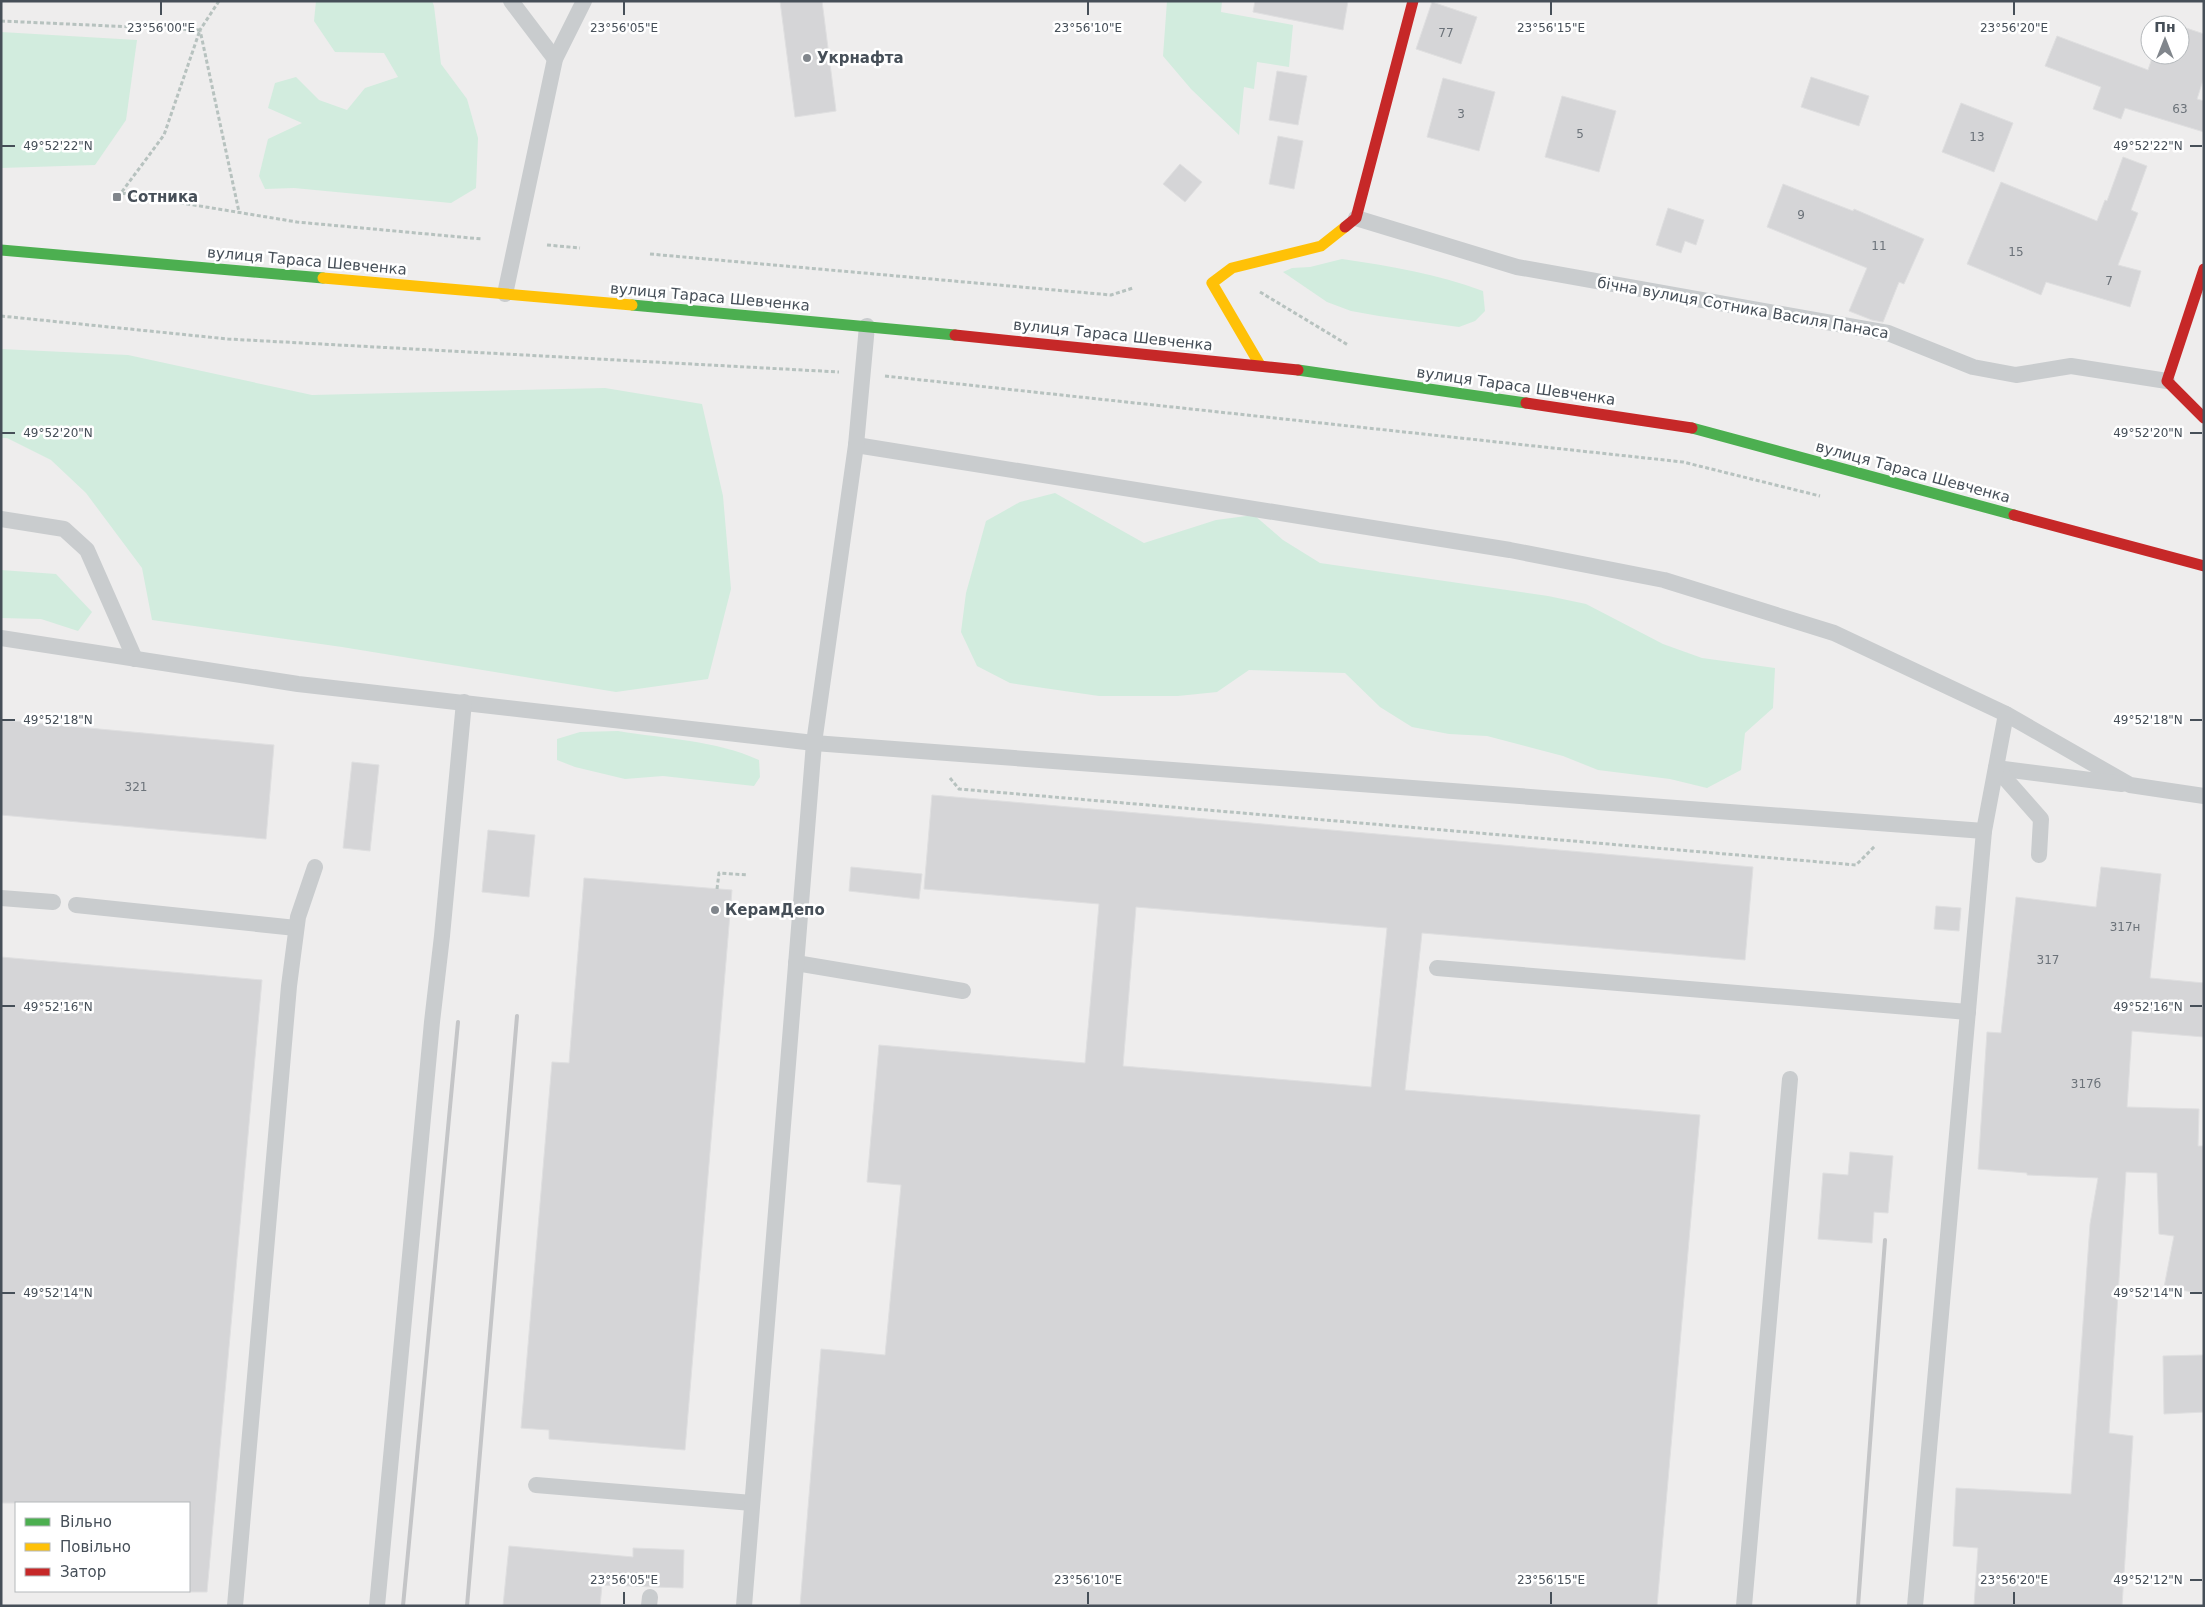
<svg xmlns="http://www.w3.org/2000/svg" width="2205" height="1607" font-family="'DejaVu Sans',sans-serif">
  <rect width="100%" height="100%" fill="#eeeded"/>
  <g fill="#d2ecde">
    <polygon points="316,1 432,1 434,6 441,64 467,99 478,138 476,188 451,203 294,188 265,189 259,176 268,139 302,123 268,108 275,83 296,77 319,100 347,110 365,88 398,77 384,53 335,52 314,21"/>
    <polygon points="1167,1 1222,1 1221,12 1293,25 1289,67 1257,62 1254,89 1244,87 1239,135 1191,89 1163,56"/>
    <polygon points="1,32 137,40 126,120 95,165 1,168"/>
    <path d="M1342,259c48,7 95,15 141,32l2,20 -10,10 -16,6 -80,-11 -28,-5 -24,-9 -44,-30 9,-4 18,-1z"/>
    <polygon points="1,349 128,355 312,395 605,388 702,404 723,496 731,589 708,679 616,692 342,647 152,620 142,568 86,493 51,460 7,438 1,438"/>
    <polygon points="1055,493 1144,543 1216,520 1254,515 1283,540 1320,563 1548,596 1586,604 1663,644 1702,658 1775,668 1773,708 1745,733 1741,770 1707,788 1670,779 1598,770 1563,756 1487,736 1449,734 1412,727 1380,707 1345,673 1249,670 1217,692 1178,696 1099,696 1010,683 977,666 961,632 966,593 986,521 1020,502"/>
    <polygon points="1,570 56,574 92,612 78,631 41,619 1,618"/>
    <path d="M618,731c48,8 97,9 141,29l1,17 -6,9 -91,-10 -38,3 -50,-12 -18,-7v-21l23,-7z"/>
  </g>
  <g fill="#d5d5d7" stroke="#dfdfe0" fill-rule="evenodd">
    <polygon points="780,1 822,1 836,111 795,117"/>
    <polygon points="1255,1 1348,1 1343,30 1253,12"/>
    <polygon points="1432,2 1477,17 1461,64 1416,49"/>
    <polygon points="2180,26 2204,34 2204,77 2197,99 2204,101 2204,132 2125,108 2121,119 2093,109 2101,87 2045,66 2057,36 2148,70 2153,55 2180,55"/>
    <polygon points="1277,71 1307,76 1298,125 1269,120"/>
    <polygon points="1811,77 1869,96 1859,126 1801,107"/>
    <polygon points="1443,78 1495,92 1479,151 1427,137"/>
    <polygon points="1562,96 1616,111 1599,172 1545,157"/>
    <polygon points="1961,103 2013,123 1994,172 1942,152"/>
    <polygon points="1278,136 1303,141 1294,189 1269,184"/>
    <polygon points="2123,157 2147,166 2131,210 2138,213 2118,265 2141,271 2130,307 2046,282 2041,295 1967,264 2001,182 2097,221 2105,200 2107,201"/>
    <polygon points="1180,164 1202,182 1185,202 1163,184"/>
    <polygon points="1783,184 1853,211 1854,209 1924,239 1904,284 1899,282 1883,322 1872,320 1849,311 1867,268 1767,227"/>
    <polygon points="1668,208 1704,220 1696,245 1685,241 1681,253 1656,245"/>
    <polygon points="1,720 274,745 266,839 1,815"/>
    <polygon points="352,762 379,765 370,851 343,848"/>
    <path d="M932,795l821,72 -8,93 -323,-27 -17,157 295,25 -43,491h-857l21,-257 64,6 16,-170 -34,-3 12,-137 206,18 14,-159 -175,-15zM1136,907l251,21 -16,159 -248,-21z"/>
    <polygon points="488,830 535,835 529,897 482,892"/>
    <polygon points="851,867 922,874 919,899 849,891"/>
    <polygon points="2101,867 2161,874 2150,978 2204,983 2204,1037 2132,1031 2127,1107 2199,1109 2198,1146 2204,1146 2204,1294 2164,1287 2174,1236 2159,1234 2157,1173 2126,1172 2109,1433 2133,1436 2122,1606 1974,1606 1978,1548 1953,1546 1956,1488 2071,1494 2090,1224 2098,1178 2027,1175 2027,1173 1978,1169 1987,1032 2001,1033 2016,897 2096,907"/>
    <polygon points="584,878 732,890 685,1450 549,1439 549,1430 521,1428 552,1062 569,1063"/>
    <polygon points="1936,906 1961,908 1959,931 1934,929"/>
    <polygon points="1,957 262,980 207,1592 189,1592 189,1503 1,1503"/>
    <polygon points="1850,1152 1893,1156 1888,1213 1874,1212 1872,1243 1818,1239 1823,1173 1848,1175"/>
    <polygon points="2204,1355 2204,1412 2164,1414 2163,1356"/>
    <polygon points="509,1546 633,1557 633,1548 684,1550 683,1588 602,1585 600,1606 503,1606"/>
  </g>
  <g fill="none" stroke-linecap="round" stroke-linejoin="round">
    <g stroke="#b7c2bf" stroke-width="3" stroke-dasharray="4 2.5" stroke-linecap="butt">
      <polyline points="219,1 200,30 239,212"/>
      <polyline points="1,21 200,30 164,135 121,193 297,222 482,239"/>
      <polyline points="547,245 580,248"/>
      <polyline points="650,254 1111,295 1133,288"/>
      <polyline points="1260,292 1348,345"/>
      <polyline points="1,316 228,339 839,372"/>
      <polyline points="885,376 1683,462 1820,496"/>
      <polyline points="950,778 959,789 1856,865 1875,846"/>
      <polyline points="717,889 719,873 748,875"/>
    </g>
    <g stroke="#c9ccce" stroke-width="16">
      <polyline points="511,1 555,59"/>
      <polyline points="1356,218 1517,267 1888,333 1973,367 2016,375 2071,366 2167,381"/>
      <polyline points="505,294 555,59 584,1"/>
      <polyline points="856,445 1510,550 1664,580 1834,633 2006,714 2130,785 2204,796"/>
      <polyline points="1,519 64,529 87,550 135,659"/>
      <polyline points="1,638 298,684 814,743 1984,831"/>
      <polyline points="1996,768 2122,784"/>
      <polyline points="1996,768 2041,819 2039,855"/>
      <polyline points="1,898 53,902"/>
      <polyline points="76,905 296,928"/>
      <polyline points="796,963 963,991"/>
      <polyline points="1437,968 1968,1012"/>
      <polyline points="536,1485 752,1503"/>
      <polyline points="235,1606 289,986 298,917 315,867"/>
      <polyline points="377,1606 432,1022 442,936 464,702"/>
      <polyline points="649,1606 650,1597"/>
      <polyline points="744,1606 814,743 856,445 867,326"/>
      <polyline points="1744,1606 1790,1079"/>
      <polyline points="1915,1606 1984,831 2006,714"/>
    </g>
    <g stroke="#4caf50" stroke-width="11">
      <polyline points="1,250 323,278"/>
      <polyline points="632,305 955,335"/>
      <polyline points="1298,370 1526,403"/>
      <polyline points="1692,428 2014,515"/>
    </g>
    <g stroke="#ffc107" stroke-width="11">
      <polyline points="323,278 632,305"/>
      <polyline points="1260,365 1212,283 1232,268 1321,246 1345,227"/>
    </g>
    <g stroke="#c62828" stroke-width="11">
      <polyline points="1345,227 1356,218 1413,1"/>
      <polyline points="2204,269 2167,381 2204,418"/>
      <polyline points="955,335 1298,370"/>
      <polyline points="1526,403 1692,428"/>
      <polyline points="2014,515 2204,566"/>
    </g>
    <g stroke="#c4c5c7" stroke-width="4">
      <polyline points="403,1606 458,1022"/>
      <polyline points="467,1606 517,1016"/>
      <polyline points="1858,1606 1885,1240"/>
    </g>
  </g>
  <path fill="none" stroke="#464f58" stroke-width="2" d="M161,2v13M624,2v13M1088,2v13M1551,2v13M2014,2v13M2,146h13M2190,146h12M2,433h13M2190,433h12M2,720h13M2190,720h12M2,1006h13M2190,1006h12M2,1293h13M2190,1293h12M2190,1580h12M624,1592v12M1088,1592v12M1551,1592v12M2014,1592v12"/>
  <g fill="#81868c" stroke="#fff" stroke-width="2">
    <circle cx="807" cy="58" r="5"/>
    <rect x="112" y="192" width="10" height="10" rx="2.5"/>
    <circle cx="715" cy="910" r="5"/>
  </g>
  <g text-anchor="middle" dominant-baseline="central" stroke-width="5" stroke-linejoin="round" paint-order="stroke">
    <g font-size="12" fill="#6b7279">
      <text x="1446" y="33">77</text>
      <text x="2180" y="109">63</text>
      <text x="1461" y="114">3</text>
      <text x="1580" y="134">5</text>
      <text x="1977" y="137">13</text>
      <text x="1801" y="215">9</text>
      <text x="1879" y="246">11</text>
      <text x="2016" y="252">15</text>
      <text x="2109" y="281">7</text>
      <text x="136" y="787">321</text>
      <text x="2125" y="927">317н</text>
      <text x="2048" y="960">317</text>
      <text x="2086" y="1084">317б</text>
    </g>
    <g font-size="15" font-weight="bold" fill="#464f58" stroke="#fff" text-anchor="start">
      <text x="817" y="58">Укрнафта</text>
      <text x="127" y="197">Сотника</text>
      <text x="725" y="910">КерамДепо</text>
    </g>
    <g font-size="15" fill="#464f58" stroke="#fff">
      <text transform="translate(307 261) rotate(5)">вулиця Тараса Шевченка</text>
      <text transform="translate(710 297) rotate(5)">вулиця Тараса Шевченка</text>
      <text transform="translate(1743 308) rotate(10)">бічна вулиця Сотника Василя Панаса</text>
      <text transform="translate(1113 335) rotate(6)">вулиця Тараса Шевченка</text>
      <text transform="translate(1516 386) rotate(8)">вулиця Тараса Шевченка</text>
      <text transform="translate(1913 472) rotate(15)">вулиця Тараса Шевченка</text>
    </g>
  </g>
  <g font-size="12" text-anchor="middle" fill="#464f58" stroke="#fff" stroke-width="5" stroke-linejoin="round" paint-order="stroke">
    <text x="161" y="32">23°56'00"E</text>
    <text x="624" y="32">23°56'05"E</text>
    <text x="1088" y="32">23°56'10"E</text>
    <text x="1551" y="32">23°56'15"E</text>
    <text x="2014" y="32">23°56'20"E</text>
    <text x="58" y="150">49°52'22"N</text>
    <text x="2148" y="150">49°52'22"N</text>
    <text x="58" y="437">49°52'20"N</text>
    <text x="2148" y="437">49°52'20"N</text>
    <text x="58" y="724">49°52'18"N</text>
    <text x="2148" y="724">49°52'18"N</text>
    <text x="58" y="1011">49°52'16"N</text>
    <text x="2148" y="1011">49°52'16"N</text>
    <text x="58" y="1297">49°52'14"N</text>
    <text x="2148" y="1297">49°52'14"N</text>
    <text x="624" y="1584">23°56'05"E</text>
    <text x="1088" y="1584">23°56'10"E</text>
    <text x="1551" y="1584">23°56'15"E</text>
    <text x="2014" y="1584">23°56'20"E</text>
    <text x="2148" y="1584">49°52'12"N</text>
  </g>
  <rect width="2205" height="1607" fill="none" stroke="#464f58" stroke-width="5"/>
  <rect x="15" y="1502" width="175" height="90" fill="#ffffff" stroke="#b5b9bc"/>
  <rect x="25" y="1518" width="25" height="8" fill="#4caf50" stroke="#b5b9bc"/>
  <text x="60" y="1527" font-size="15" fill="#464f58">Вільно</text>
  <rect x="25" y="1543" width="25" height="8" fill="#ffc107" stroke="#b5b9bc"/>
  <text x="60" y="1552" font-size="15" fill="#464f58">Повільно</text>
  <rect x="25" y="1568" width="25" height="8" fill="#c62828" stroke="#b5b9bc"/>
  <text x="60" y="1577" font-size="15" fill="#464f58">Затор</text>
  <g transform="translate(2165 40)"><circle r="24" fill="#ffffff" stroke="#b5b9bc"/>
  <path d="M0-4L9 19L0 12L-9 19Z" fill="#81868c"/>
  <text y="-8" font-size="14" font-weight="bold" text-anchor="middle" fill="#464f58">Пн</text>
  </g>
</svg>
